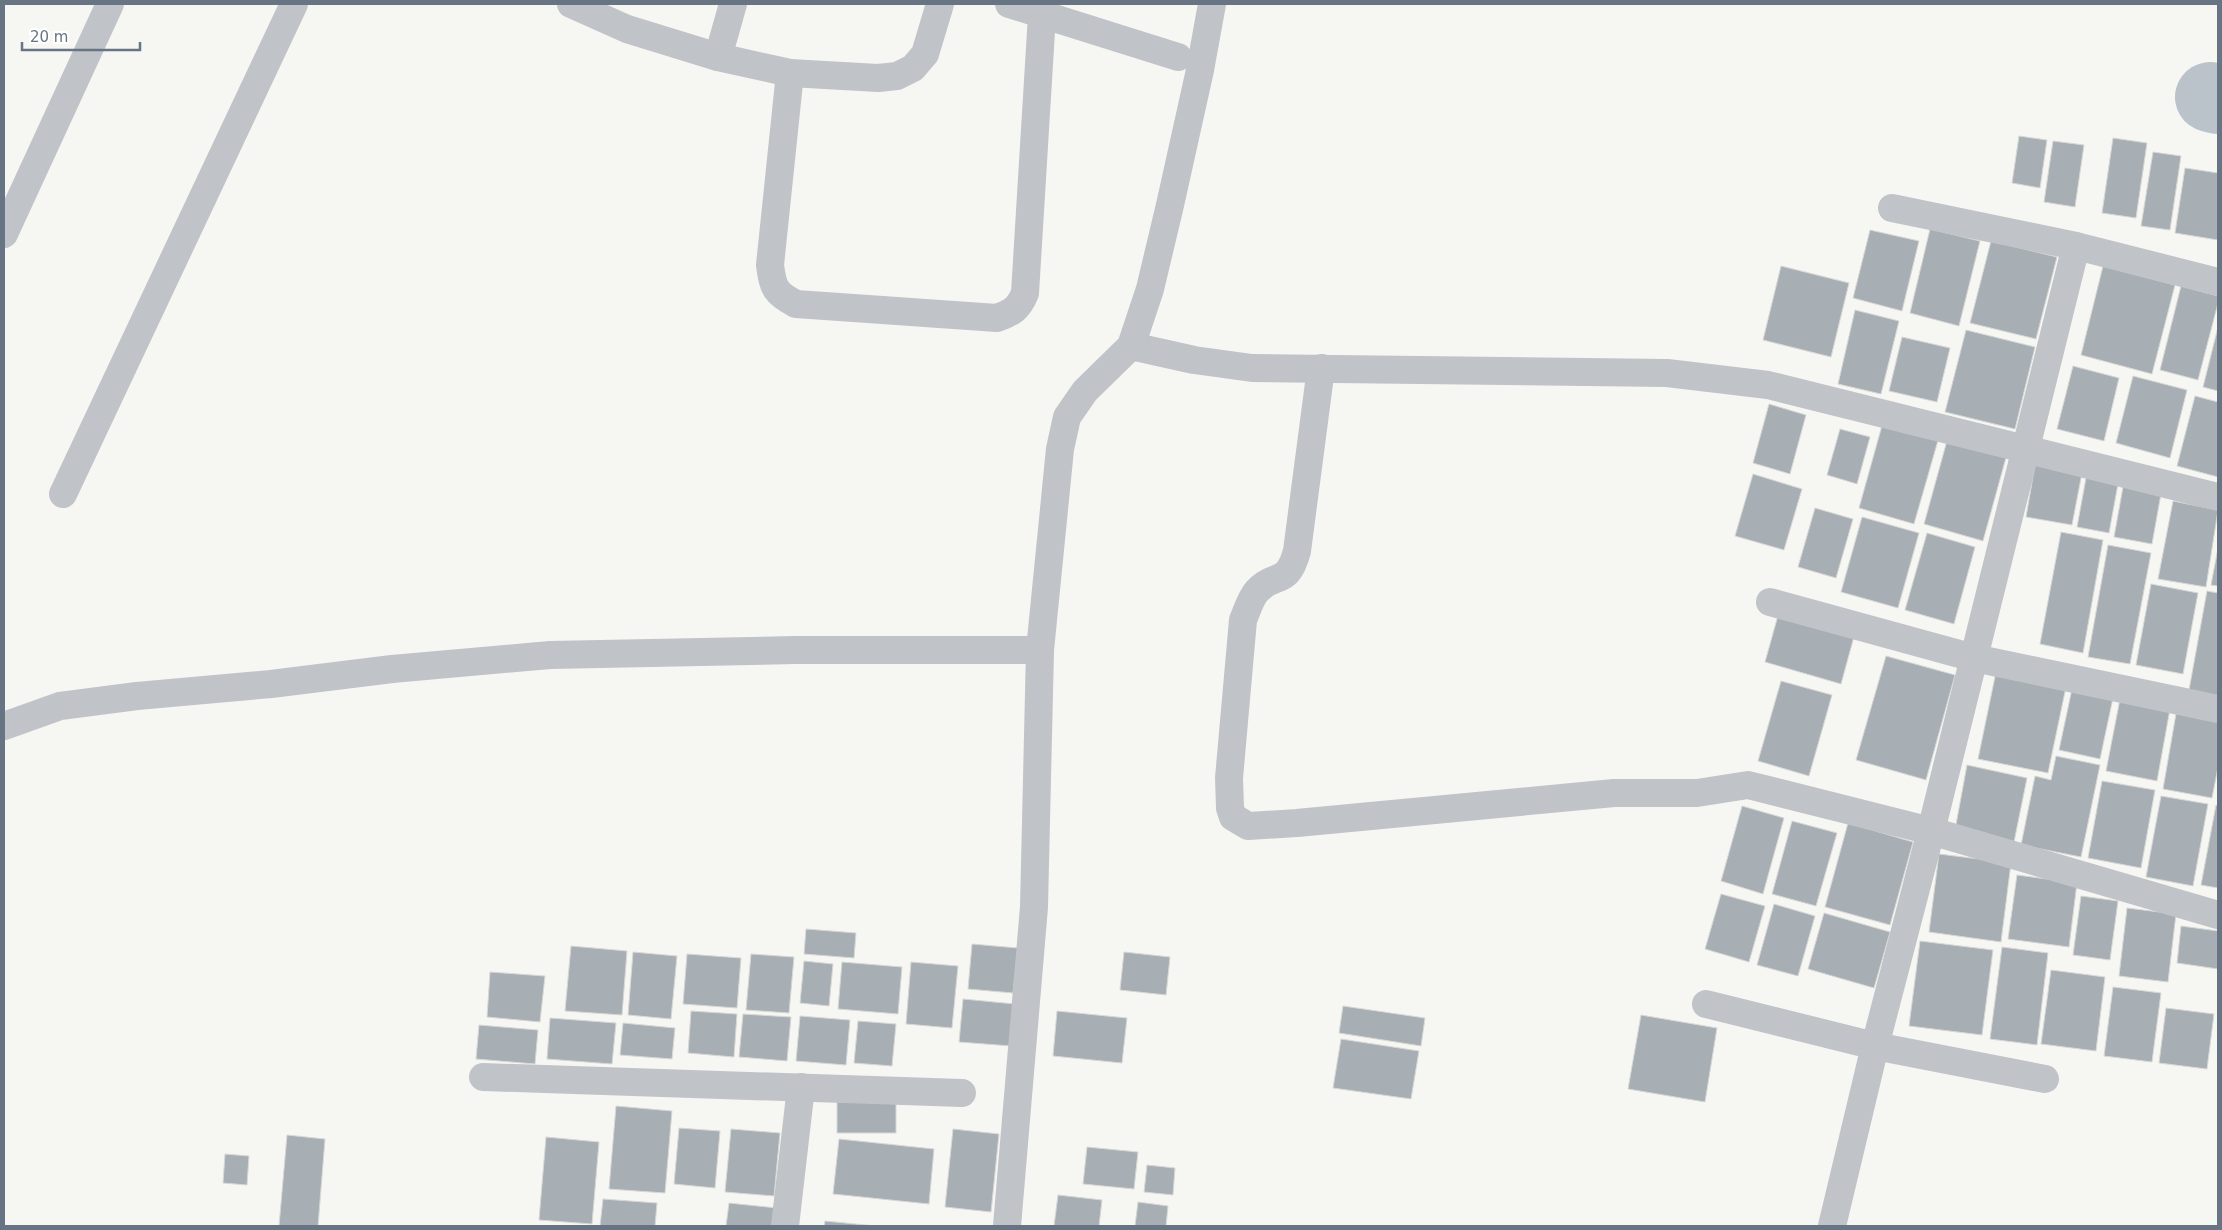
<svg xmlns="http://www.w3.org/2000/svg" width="2222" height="1230" font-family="'DejaVu Sans',sans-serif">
  <rect width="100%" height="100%" fill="#f6f6f3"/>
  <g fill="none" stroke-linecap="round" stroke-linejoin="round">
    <polyline stroke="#bac3c9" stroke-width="70" points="2210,97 2218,99"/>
  </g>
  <g fill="#a7aeb4" stroke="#d8d8d6">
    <polygon points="2019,136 2047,140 2040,188 2012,183"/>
    <polygon points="2113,138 2147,143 2136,218 2102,213"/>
    <polygon points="2053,141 2084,145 2075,207 2044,202"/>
    <polygon points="2153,152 2181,156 2170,230 2141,226"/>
    <polygon points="2185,168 2218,173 2218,240 2175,233"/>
    <polygon points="1930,229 1980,241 1959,326 1910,313"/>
    <polygon points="1870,230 1919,241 1902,311 1853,298"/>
    <polygon points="1991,241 2057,257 2036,339 1970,323"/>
    <polygon points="1781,266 1849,283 1831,357 1763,340"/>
    <polygon points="2103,266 2175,285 2152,374 2081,355"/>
    <polygon points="2181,286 2218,296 2218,303 2198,380 2160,370"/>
    <polygon points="1855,310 1899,321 1881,394 1838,384"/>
    <polygon points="2218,327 2218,391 2203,387"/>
    <polygon points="1966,330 2035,347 2015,429 1945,412"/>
    <polygon points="1902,337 1950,348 1937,402 1889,391"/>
    <polygon points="2073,366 2119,378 2104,441 2057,429"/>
    <polygon points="2133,376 2187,390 2170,458 2116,443"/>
    <polygon points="2195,396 2218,402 2218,477 2177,466"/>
    <polygon points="1769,404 1806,415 1790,474 1753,463"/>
    <polygon points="1883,422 1939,437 1914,524 1859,508"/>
    <polygon points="1840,429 1870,437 1857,484 1827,475"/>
    <polygon points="1948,437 2007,454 1983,541 1924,524"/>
    <polygon points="2035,465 2082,473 2072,525 2026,517"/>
    <polygon points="1753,474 1802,489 1784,550 1735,536"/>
    <polygon points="2086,478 2118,484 2109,533 2077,527"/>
    <polygon points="2123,487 2161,494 2152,544 2114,537"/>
    <polygon points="2173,501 2218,510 2206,587 2158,579"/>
    <polygon points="1815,508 1853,519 1836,578 1798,567"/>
    <polygon points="1862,517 1919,533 1898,608 1841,592"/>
    <polygon points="2061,532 2103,540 2083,653 2040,644"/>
    <polygon points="1927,533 1975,547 1954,624 1905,610"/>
    <polygon points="2108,545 2151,553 2130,664 2088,657"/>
    <polygon points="2218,548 2218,586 2211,585"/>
    <polygon points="2151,584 2198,593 2183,674 2136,665"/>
    <polygon points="2207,591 2218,593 2218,696 2189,690"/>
    <polygon points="1779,612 1855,633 1841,684 1765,662"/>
    <polygon points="1886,656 1955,675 1926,780 1856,760"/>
    <polygon points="1996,672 2066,687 2048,773 1978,759"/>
    <polygon points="1781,681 1832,695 1809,776 1758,761"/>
    <polygon points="2072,689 2113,698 2100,759 2059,750"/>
    <polygon points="2120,699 2170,709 2157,781 2106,771"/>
    <polygon points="2177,708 2218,715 2218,767 2212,798 2163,789"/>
    <polygon points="2056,756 2100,765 2081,857 2021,845 2035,776 2051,780"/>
    <polygon points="1967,765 2027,778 2014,842 1955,830"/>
    <polygon points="2102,781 2155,790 2141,868 2088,858"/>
    <polygon points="2161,796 2208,804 2193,886 2146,877"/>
    <polygon points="2216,805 2218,806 2218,888 2201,885"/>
    <polygon points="1742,806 1784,818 1763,894 1721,881"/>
    <polygon points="1792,821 1837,833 1816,906 1772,894"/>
    <polygon points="1848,823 1913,842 1890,925 1825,907"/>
    <polygon points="1939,854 2011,863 2001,942 1929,932"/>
    <polygon points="2017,875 2077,883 2069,947 2008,939"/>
    <polygon points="1721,894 1765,906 1749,962 1705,949"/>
    <polygon points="2081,896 2118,901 2110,960 2073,955"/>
    <polygon points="1774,904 1815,916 1798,976 1757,965"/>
    <polygon points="2127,908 2176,914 2168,982 2119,976"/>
    <polygon points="1824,913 1890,932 1874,988 1808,969"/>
    <polygon points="2181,926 2218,931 2218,969 2177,963"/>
    <polygon points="806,929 856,933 854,958 804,954"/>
    <polygon points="1920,941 1993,950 1982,1035 1909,1026"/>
    <polygon points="972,944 1018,948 1013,993 968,989"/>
    <polygon points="571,946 627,951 622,1015 565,1011"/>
    <polygon points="2002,947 2048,953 2037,1045 1990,1039"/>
    <polygon points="633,952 677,956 671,1019 628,1015"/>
    <polygon points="1124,952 1170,957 1166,995 1120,990"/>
    <polygon points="687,954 741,958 737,1008 683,1004"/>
    <polygon points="751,954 794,957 789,1013 746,1010"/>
    <polygon points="804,961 833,964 829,1006 800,1003"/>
    <polygon points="842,962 902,967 898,1014 838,1009"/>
    <polygon points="911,962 958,966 952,1028 906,1024"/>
    <polygon points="2051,970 2105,977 2096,1051 2041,1044"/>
    <polygon points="490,972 545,976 540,1022 487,1017"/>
    <polygon points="2113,987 2161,993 2152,1062 2104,1056"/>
    <polygon points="963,999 1015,1004 1011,1046 959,1042"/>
    <polygon points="1343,1006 1425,1018 1421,1046 1339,1033"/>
    <polygon points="2166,1008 2214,1014 2207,1069 2159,1063"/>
    <polygon points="691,1011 737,1014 734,1057 688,1053"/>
    <polygon points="1057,1011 1127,1018 1122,1063 1053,1056"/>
    <polygon points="743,1014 791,1017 787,1061 739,1057"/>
    <polygon points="1641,1015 1717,1028 1705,1102 1628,1089"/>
    <polygon points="800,1016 850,1020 846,1065 796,1061"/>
    <polygon points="550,1018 616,1023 612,1064 547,1059"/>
    <polygon points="858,1021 896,1024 892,1066 854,1063"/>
    <polygon points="623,1023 675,1028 672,1059 620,1055"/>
    <polygon points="479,1025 538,1030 535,1064 476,1059"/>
    <polygon points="1341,1039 1419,1051 1411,1099 1333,1088"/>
    <rect x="837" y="1102" width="59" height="31"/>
    <polygon points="616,1106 672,1111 665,1193 609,1189"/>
    <polygon points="679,1128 720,1131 715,1188 674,1184"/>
    <polygon points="731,1129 780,1133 774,1196 725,1192"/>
    <polygon points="953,1129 999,1134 991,1212 945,1207"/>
    <polygon points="287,1135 325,1139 318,1226 279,1226"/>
    <polygon points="546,1137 599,1142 592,1224 539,1220"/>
    <polygon points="839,1139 934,1149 929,1204 833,1194"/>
    <polygon points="1087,1147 1138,1152 1134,1189 1083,1184"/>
    <polygon points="225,1154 249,1156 247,1185 223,1183"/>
    <polygon points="1147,1165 1175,1168 1173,1195 1144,1192"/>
    <polygon points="1058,1195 1102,1200 1099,1226 1054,1226"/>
    <polygon points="603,1199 657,1203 655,1226 600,1226"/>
    <polygon points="1138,1202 1168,1206 1166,1226 1135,1226"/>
    <polygon points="729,1203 777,1208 775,1226 726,1226"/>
    <polygon points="825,1221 876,1226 824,1226"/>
  </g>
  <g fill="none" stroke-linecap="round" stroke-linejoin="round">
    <g stroke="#c0c3c7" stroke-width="28">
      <polyline points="571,4 627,29 718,57 790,73 878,78 897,76 913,68 925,54 940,4"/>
      <polyline points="1009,4 1178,57"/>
      <polyline points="718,57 733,4"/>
      <path d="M790,73l-20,192c3,23 5,28 26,39l201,14c15,-5 22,-10 28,-25l17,-278"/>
      <polyline points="1892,208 2076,246 2218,282"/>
      <polyline points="4,234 110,4"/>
      <polyline points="1131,346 1194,360 1252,368 1667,373 1768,385 2218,497"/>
      <path d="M1321,368l-24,183c-10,37 -22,20 -40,40 -7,8 -10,20 -14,29l-14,158 1,30 3,9 15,9 49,-3 317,-30h83l51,-8 183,46 287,84"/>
      <polyline points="63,494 294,4"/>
      <polyline points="1770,602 1974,658 2218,709"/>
      <polyline points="4,726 60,706 137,696 271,684 392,669 550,655 795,650 1040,650"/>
      <polyline points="1706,1004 1875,1046 2045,1079"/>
      <polyline points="483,1077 962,1093"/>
      <polyline points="785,1226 801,1087"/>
      <polyline points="1007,1226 1034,907 1040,650 1060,449 1067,417 1085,391 1131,346 1150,289 1170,205 1200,70 1212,4"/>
      <polyline points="1832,1226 1875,1046 1931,831 2076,246"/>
    </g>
  </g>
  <rect width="2222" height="1230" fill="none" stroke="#677483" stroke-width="10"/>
  <path d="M22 42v8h118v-8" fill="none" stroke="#677483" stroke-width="2.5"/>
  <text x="30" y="42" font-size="15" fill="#677483" stroke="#ffffff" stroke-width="4" paint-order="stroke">20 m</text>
</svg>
